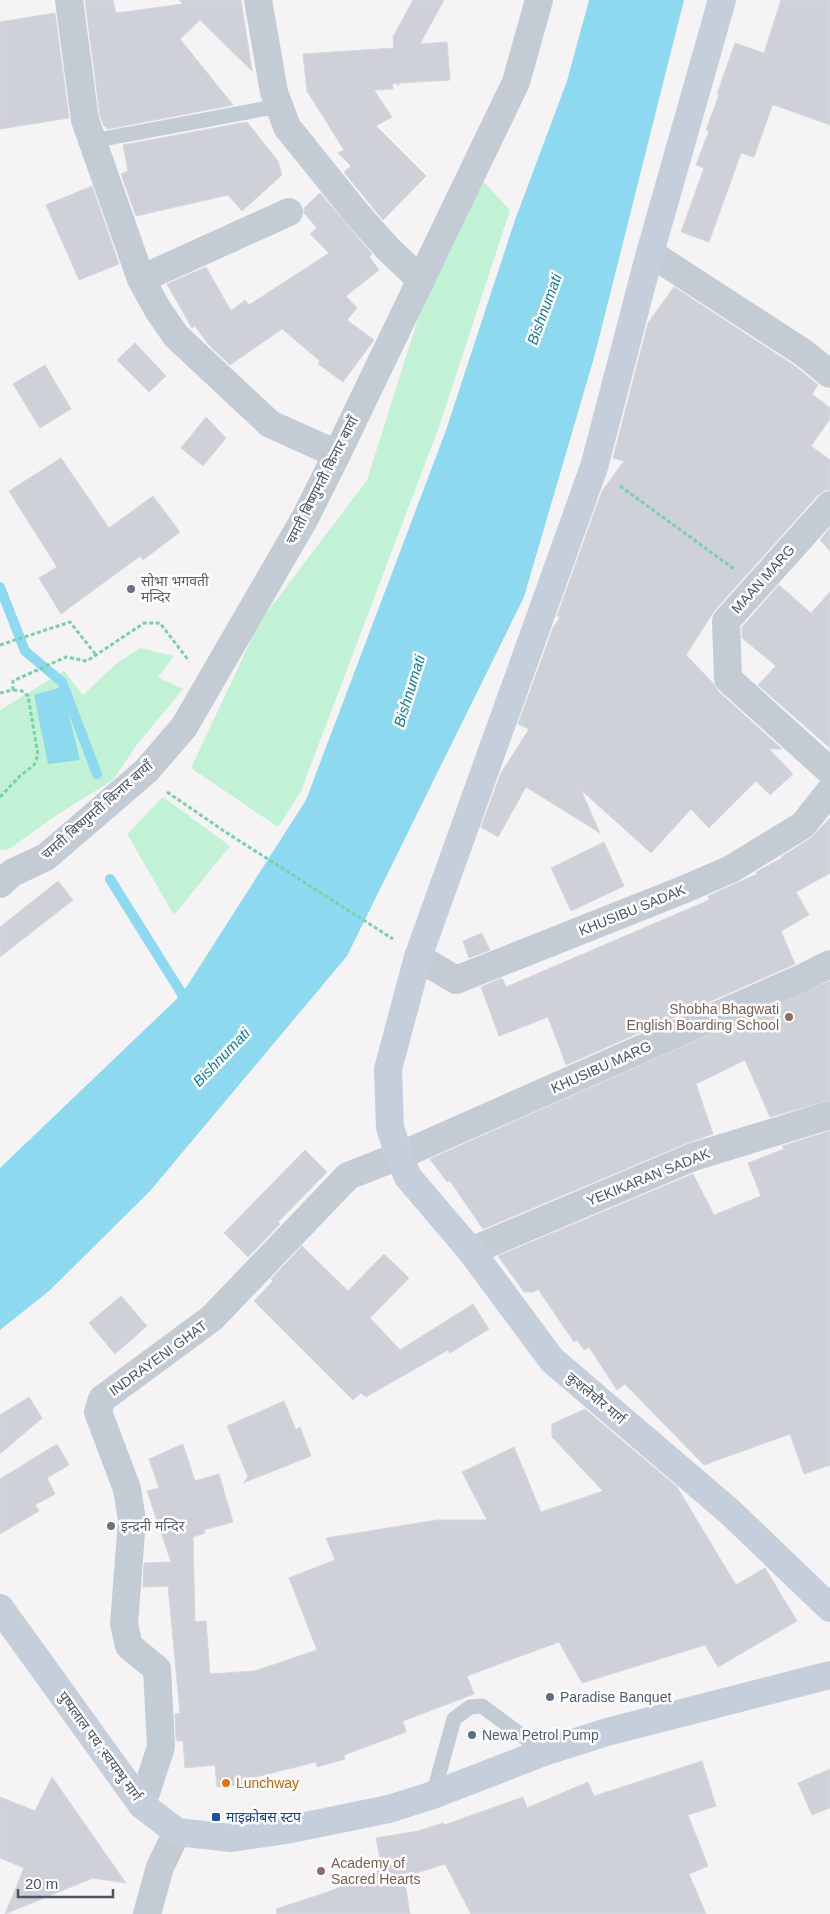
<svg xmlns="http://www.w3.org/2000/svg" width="830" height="1914" font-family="Arial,'Noto Sans Devanagari',sans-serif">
  <rect width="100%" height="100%" fill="#f5f3f3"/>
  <g fill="#c1f2d5">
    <polygon points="467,164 510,210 440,424 301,791 278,827 191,768 259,623 367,480"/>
    <polygon points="140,648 174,656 158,677 183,689 136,746 113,780 58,814 9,849 0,850 0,710 64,671 83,695 117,663"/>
    <polygon points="163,797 230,846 174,915 127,834"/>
  </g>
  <g fill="#8ddaf0">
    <polygon points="589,0 684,0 595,354 524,597 347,956 150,1191 49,1291 0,1330 0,1168 182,994 306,800 445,433 515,220 567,81"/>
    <polygon points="62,687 80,760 48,764 34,695"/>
  </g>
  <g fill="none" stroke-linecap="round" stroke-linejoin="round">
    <g stroke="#8ddaf0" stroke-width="10">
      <polyline points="0,587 25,651 62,682 97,774"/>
      <polyline points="110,879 182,994"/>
    </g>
  </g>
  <g fill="#ced1d7" stroke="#d6d8de">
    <polygon points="85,0 113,0 116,13 183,4 179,0 241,0 252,71 200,20 180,39 233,105 108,129 104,126 100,116"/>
    <polygon points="413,0 444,0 420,44 447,42 450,80 399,83 398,86 397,83 392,84 393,89 374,90 392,117 376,126 426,176 383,220 344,172 351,166 338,153 344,150 307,91 303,54 394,48 393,37"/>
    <polygon points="781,0 830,0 830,125 774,105 772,106 754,157 741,153 709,242 681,232 704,168 696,165 709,131 706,130 719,95 717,94 735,43 764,53"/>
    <polygon points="55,13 69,118 0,129 0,22"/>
    <polygon points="247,122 278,161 282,175 242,211 228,195 136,216 121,174 128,171 123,145"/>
    <polygon points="92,186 119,264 79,280 46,205"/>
    <polygon points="320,193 372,254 369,256 379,270 346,296 357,308 347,320 374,340 343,382 318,364 320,361 282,329 230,365 208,344 195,326 192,328 167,284 206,267 231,311 245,300 249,305 329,253 310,234 317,228 304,213 304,208"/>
    <polygon points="674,287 795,366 818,385 812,394 830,408 830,419 811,446 830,460 830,490 825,490 818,495 714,611 686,655 713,683 718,691 782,749 769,749 793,774 770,795 756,781 709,828 691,809 651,853 581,790 600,833 526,787 498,837 481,827 501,773 529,729 518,724 553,628 560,617 557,616 602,491 624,461 613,458 648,323"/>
    <polygon points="135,343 166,376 149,392 117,360"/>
    <polygon points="45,365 71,409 40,428 13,384"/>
    <polygon points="206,417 226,438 203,466 181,448"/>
    <polygon points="61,458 109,528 153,496 180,532 143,560 140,556 61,614 39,578 57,567 9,491"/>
    <polygon points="830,528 830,551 820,540"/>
    <polygon points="779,585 811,613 830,592 830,748 758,685 776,666 742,638 742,627"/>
    <polygon points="830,818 830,873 796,892 809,915 781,931 795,964 566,1065 548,1017 499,1036 481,987 502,978 506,987 709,900 708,896 757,874 756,872 782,858 781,857 811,838"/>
    <polygon points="604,842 624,886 571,911 551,868"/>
    <polygon points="58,881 73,900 0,957 0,927"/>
    <polygon points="482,933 490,950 469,958 463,941"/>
    <polygon points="830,981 830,1100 770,1117 745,1060 696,1084 713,1134 687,1143 483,1229 450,1181 447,1182 430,1159"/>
    <polygon points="830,1131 830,1465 804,1474 790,1434 704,1465 625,1384 617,1390 589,1347 584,1350 577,1340 574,1342 538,1289 534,1292 524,1292 498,1256 693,1174 714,1215 761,1196 748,1163 784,1149 782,1146"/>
    <polygon points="305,1150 327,1172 278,1222 280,1224 248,1257 224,1233"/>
    <polygon points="302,1246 348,1291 384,1254 409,1278 370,1318 400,1350 473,1304 489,1329 450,1353 448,1350 366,1397 361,1393 353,1400 254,1301 273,1281 271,1279"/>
    <polygon points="121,1296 147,1326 115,1354 89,1323"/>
    <polygon points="29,1397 42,1418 0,1454 0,1415"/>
    <polygon points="284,1401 296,1430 300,1427 311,1456 243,1483 248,1477 227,1426"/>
    <polygon points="585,1409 677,1487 736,1585 765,1568 797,1621 718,1667 705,1645 582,1683 559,1642 467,1676 474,1694 403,1721 406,1732 344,1755 345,1759 317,1767 316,1762 248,1779 249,1784 217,1787 215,1765 185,1768 183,1741 177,1741 176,1739 175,1714 180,1713 168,1586 143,1587 144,1563 171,1562 147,1491 159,1488 149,1459 183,1444 195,1481 219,1474 233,1522 204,1530 205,1533 193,1537 195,1622 206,1621 210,1674 255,1671 317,1650 289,1578 335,1560 326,1538 437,1520 487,1520 462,1472 514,1447 541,1512 603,1491 552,1437 552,1424"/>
    <polygon points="57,1444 69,1465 47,1478 55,1494 35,1505 39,1511 0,1534 0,1479"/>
    <polygon points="702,1761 716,1806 688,1815 708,1866 689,1874 706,1914 471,1914 445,1864 404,1877 410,1914 277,1914 276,1909 328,1892 382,1869 376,1838 418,1831 443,1823 444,1825 523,1797 527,1808 588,1782 594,1796"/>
    <polygon points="830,1769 830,1808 812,1815 798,1783"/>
    <polygon points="52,1777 126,1883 93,1878 5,1914 24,1868 0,1858 0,1797 35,1811"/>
  </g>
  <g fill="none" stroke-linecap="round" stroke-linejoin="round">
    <g stroke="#77d2a7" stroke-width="3" stroke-dasharray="4 2.5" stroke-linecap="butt">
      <polyline points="620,486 734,569"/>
      <polyline points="0,645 70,622 97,656"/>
      <polyline points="0,693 13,690 13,681 66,657 87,661 144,623 160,623 189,661"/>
      <polyline points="167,792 227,833 393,939"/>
      <polyline points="0,797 20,776 34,765 38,755 28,696 22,691 13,690"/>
    </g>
    <g stroke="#c3ccd4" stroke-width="15">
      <polyline points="92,141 279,106"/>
      <polyline points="433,1795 454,1719 470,1707 482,1706 544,1752"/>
    </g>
    <g stroke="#c3ccd4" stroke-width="28">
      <polyline points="69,0 85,120 141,279 158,310 176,336 270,424 337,454"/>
      <polyline points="258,0 274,92 287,127 357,214 389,250 421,280"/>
      <polyline points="650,253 804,353 830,374"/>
      <polyline points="141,279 289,212"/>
      <polyline points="830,505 726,621 728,679 830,771"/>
      <polyline points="418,957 456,980 685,889 731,869 803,825 830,791"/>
      <polyline points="471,1251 693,1157 830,1115"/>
      <polyline points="142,1805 161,1747 157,1669 129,1646 124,1624 132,1520 127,1489 98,1412 102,1399 212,1318 348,1176 399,1156 802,978 830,964"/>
      <polyline points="147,1914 160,1867 177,1832"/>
    </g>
    <polyline stroke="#c3ccd4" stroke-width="28" points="0,884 12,873 46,857 146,771 184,727 305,518 337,454 516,82 539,0"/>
    <g stroke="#c5cfdb" stroke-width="28">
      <polyline points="722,0 650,253 594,467 418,957 388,1069 390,1127 399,1156 408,1177 471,1251 552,1360 730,1512 830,1608"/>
      <polyline points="0,1608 142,1805 177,1832 231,1838 286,1830 389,1809 433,1795 544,1752 607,1732 830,1675"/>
    </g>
  </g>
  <g fill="#6b7280" stroke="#fff" stroke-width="2">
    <circle cx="131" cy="589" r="5"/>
    <circle cx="111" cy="1526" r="5"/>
  </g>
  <g fill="#8d6e63" stroke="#fff" stroke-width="2">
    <circle cx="789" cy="1017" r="5"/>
    <circle cx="321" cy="1871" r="5"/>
  </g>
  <g fill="#5c6f8a" stroke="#fff" stroke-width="2">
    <circle cx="550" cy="1697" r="5"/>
    <circle cx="472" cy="1735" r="5"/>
  </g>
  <circle fill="#e8710a" stroke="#fff" stroke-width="2" cx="226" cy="1783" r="5"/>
  <rect fill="#1a4fb4" stroke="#fff" stroke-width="2" x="211" y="1812" width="10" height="10" rx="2.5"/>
  <g text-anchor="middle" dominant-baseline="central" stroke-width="5" stroke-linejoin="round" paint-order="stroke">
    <g font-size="14" fill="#495561" stroke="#fff">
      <text transform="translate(322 480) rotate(-63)">चमती बिष्णुमती किनार बायाँ</text>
      <text transform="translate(763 579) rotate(-48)">MAAN MARG</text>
      <text transform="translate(97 810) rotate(-41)">चमती बिष्णुमती किनार बायाँ</text>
      <text transform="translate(632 910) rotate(-22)">KHUSIBU SADAK</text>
      <text transform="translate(601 1067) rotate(-24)">KHUSIBU MARG</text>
      <text transform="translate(648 1177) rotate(-22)">YEKIKARAN SADAK</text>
      <text transform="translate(158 1358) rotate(-36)">INDRAYENI GHAT</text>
      <text transform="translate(596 1398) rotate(40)">कुशलेचौर मार्ग</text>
      <text transform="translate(100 1746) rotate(54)">पुष्पलाल पथ ;स्वयम्भु मार्ग</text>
    </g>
    <g font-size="14" fill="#5b616d" stroke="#fff" text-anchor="start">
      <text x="141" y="581">सोभा भगवती<tspan x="141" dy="16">मन्दिर</tspan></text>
      <text x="121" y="1526">इन्द्रनी मन्दिर</text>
    </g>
    <g font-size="14" fill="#785e54" stroke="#fff" text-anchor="end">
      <text x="779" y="1009">Shobha Bhagwati<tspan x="779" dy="16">English Boarding School</tspan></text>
      <text x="331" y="1863" text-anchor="start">Academy of<tspan x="331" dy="16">Sacred Hearts</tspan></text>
    </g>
    <g font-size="14" fill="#4e5e75" stroke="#fff" text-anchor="start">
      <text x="560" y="1697">Paradise Banquet</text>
      <text x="482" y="1735">Newa Petrol Pump</text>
    </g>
    <g font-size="14" fill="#c56008" stroke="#fff" text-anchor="start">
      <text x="236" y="1783">Lunchway</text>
    </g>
    <g font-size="14" fill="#164399" stroke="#fff" text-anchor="start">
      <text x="226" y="1817">माइक्रोबस स्टप</text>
    </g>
    <g font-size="15" font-style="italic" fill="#087b9d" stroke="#fff">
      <text transform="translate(544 309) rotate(-70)">Bishnumati</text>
      <text transform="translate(409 691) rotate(-73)">Bishnumati</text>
      <text transform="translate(221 1057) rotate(-46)">Bishnumati</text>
    </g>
  </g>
  <path d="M18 1889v8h95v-8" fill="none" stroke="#495561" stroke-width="2.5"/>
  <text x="25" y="1889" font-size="15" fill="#495561" stroke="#ffffff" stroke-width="4" paint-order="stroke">20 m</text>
</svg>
